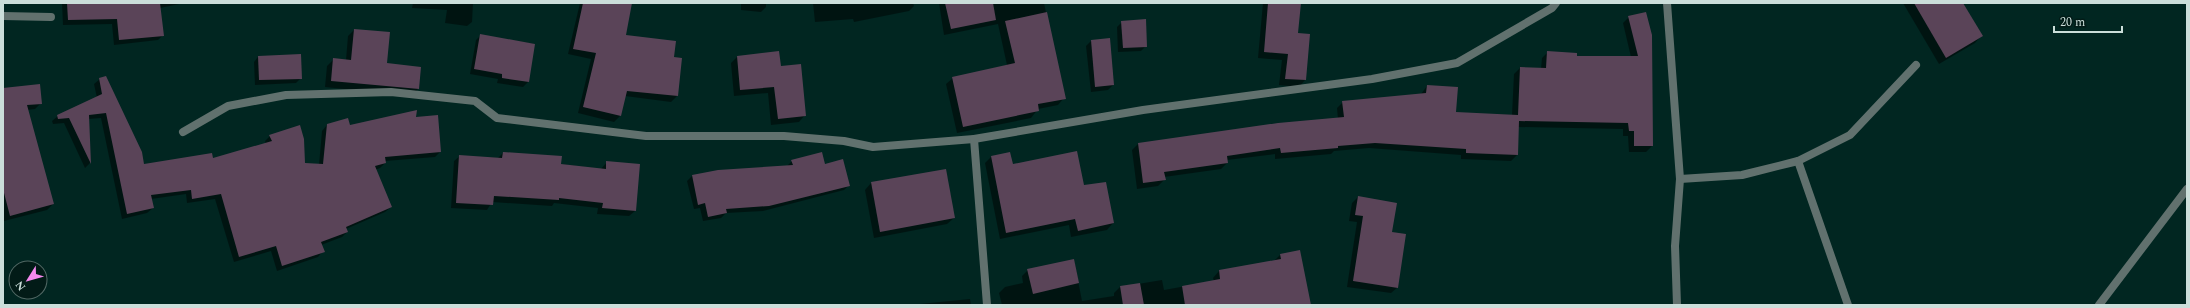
<svg xmlns="http://www.w3.org/2000/svg" width="2190" height="308" font-family="Spectral,serif">
  <rect width="100%" height="100%" fill="#012621"/>
  <g fill="#0007">
    <polygon points="62,3 184,3 160,8 163,35 158,40 114,45 112,24 63,25"/>
    <polygon points="413,3 473,3 472,22 467,26 445,23 447,10 412,8"/>
    <polygon points="580,3 631,3 625,36 673,57 681,59 677,96 671,102 625,96 620,116 614,122 578,113 591,59 568,54"/>
    <polygon points="741,3 766,3 766,7 761,12 741,10"/>
    <polygon points="813,3 913,3 914,6 909,11 854,22 853,19 815,22"/>
    <polygon points="939,3 1044,3 1064,98 1058,105 1038,109 1031,118 957,133 946,84 953,78 1007,65 998,24 944,35"/>
    <polygon points="1263,3 1300,3 1297,34 1309,35 1305,80 1299,87 1279,85 1282,60 1258,58"/>
    <polygon points="1903,3 1962,3 1981,36 1975,43 1939,64"/>
    <polygon points="1645,13 1652,146 1646,152 1629,152 1628,136 1623,136 1623,129 1518,127 1517,155 1511,161 1461,159 1461,155 1369,148 1334,151 1331,154 1275,159 1275,154 1227,160 1227,163 1221,169 1164,177 1164,180 1158,186 1137,189 1132,150 1138,144 1338,119 1337,108 1343,102 1421,94 1427,86 1455,113 1512,115 1514,74 1520,68 1541,69 1542,58 1548,52 1576,57 1631,57 1623,23 1629,17"/>
    <polygon points="1122,22 1146,46 1141,51 1118,52 1117,27"/>
    <polygon points="354,30 386,64 420,68 418,89 411,96 325,87 327,66 334,59 346,60 348,36"/>
    <polygon points="481,35 534,44 528,82 523,87 497,83 498,79 470,74 476,40"/>
    <polygon points="1109,39 1113,85 1108,90 1091,92 1086,46 1091,41"/>
    <polygon points="258,57 301,78 296,83 255,85 254,62"/>
    <polygon points="737,57 780,67 805,115 799,122 771,125 768,93 734,96 731,63"/>
    <polygon points="100,79 144,165 212,159 266,144 265,141 270,136 304,164 319,165 322,131 327,125 350,127 415,118 440,152 435,157 385,161 385,163 380,168 375,170 391,207 385,212 346,229 347,232 342,237 321,245 323,251 318,257 277,271 271,251 234,262 215,199 187,203 186,194 151,199 153,208 147,213 122,219 101,118 88,119 90,163 85,168 64,123 53,124 52,121 58,116 97,98 94,84"/>
    <polygon points="3,89 41,103 35,109 27,110 53,204 47,210 4,221"/>
    <polygon points="503,153 560,164 601,169 607,162 635,211 629,216 597,214 598,208 554,203 552,206 492,202 487,210 451,208 454,161 460,156 498,158"/>
    <polygon points="991,157 1083,186 1113,223 1107,230 1071,237 1069,225 1000,239 985,163"/>
    <polygon points="792,161 825,165 849,185 844,190 763,211 726,213 721,218 703,221 700,208 694,209 687,181 692,176 718,171 787,166"/>
    <polygon points="871,183 954,218 947,224 874,238 865,190"/>
    <polygon points="1358,197 1391,232 1398,287 1391,293 1347,287 1357,222 1349,221 1352,203"/>
    <polygon points="1299,251 1310,305 1002,305 999,293 1005,287 1023,283 1022,276 1028,270 1074,260 1082,301 1114,296 1114,293 1120,287 1162,280 1164,290 1214,281 1213,278 1219,271 1274,261 1280,255"/>
    <polygon points="970,299 971,305 910,305"/>
  </g>
  <g fill="#5a4458">
    <polygon points="67,3 160,3 164,36 119,40 117,19 68,20"/>
    <polygon points="583,3 632,3 626,35 676,41 674,57 682,58 678,96 627,91 621,116 583,107 596,53 573,49"/>
    <polygon points="945,3 993,3 996,20 951,29"/>
    <polygon points="1268,3 1301,3 1298,33 1310,34 1306,80 1285,79 1288,54 1264,52"/>
    <polygon points="1914,3 1963,3 1983,36 1946,58"/>
    <polygon points="1047,12 1066,99 1038,104 1039,111 963,127 952,77 1015,63 1005,21"/>
    <polygon points="1646,12 1652,35 1653,146 1634,146 1634,131 1629,131 1628,123 1519,121 1518,155 1466,153 1466,149 1375,143 1338,146 1338,148 1281,153 1280,148 1227,156 1228,163 1164,172 1166,180 1143,183 1138,143 1278,123 1344,117 1342,101 1426,93 1427,85 1458,87 1456,112 1518,115 1520,67 1546,68 1547,51 1577,53 1577,56 1638,56 1628,16"/>
    <polygon points="1146,19 1147,47 1123,48 1121,21"/>
    <polygon points="354,29 390,32 387,63 421,67 419,89 331,81 333,58 351,60"/>
    <polygon points="480,34 535,44 529,82 502,78 502,74 474,69"/>
    <polygon points="1110,38 1114,85 1095,87 1091,40"/>
    <polygon points="779,51 781,66 801,64 806,116 778,119 774,87 740,90 737,56"/>
    <polygon points="301,54 302,79 259,80 258,56"/>
    <polygon points="106,76 142,152 144,164 212,153 213,158 272,141 269,135 300,125 304,139 305,163 323,164 327,124 348,118 350,125 417,110 416,117 438,115 441,152 385,157 386,163 375,166 392,207 346,227 348,232 321,242 325,252 282,266 276,246 239,257 221,194 192,199 191,190 151,195 154,208 127,214 106,113 89,115 91,164 69,118 58,119 57,115 102,94 99,78"/>
    <polygon points="40,84 42,104 27,105 54,204 10,216 3,189 3,88"/>
    <polygon points="1077,151 1084,185 1106,182 1114,223 1078,231 1075,219 1006,233 991,156 1010,152 1013,164"/>
    <polygon points="503,152 562,156 561,164 606,169 606,161 640,164 636,211 602,208 603,203 559,198 559,200 494,196 493,205 456,203 459,155 502,158"/>
    <polygon points="822,152 825,164 843,159 850,186 769,206 726,209 727,213 708,217 705,203 698,205 692,175 718,170 793,165 791,160"/>
    <polygon points="946,169 955,218 880,232 871,182"/>
    <polygon points="1358,196 1397,203 1392,232 1406,234 1398,288 1353,281 1363,216 1355,215"/>
    <polygon points="1300,250 1311,305 1185,305 1182,286 1220,279 1219,270 1281,259 1280,254"/>
    <polygon points="1074,259 1079,283 1033,294 1027,269"/>
    <polygon points="1140,283 1144,305 1123,305 1120,286"/>
  </g>
  <g fill="none" stroke-linecap="round" stroke-linejoin="round">
    <g stroke="#61716e" stroke-width="8">
      <polyline points="1667,3 1680,179 1675,246 1677,305"/>
      <polyline points="1680,179 1742,175 1798,161 1850,135 1916,65"/>
      <polyline points="2099,305 2187,189"/>
    </g>
    <g stroke="#61716e" stroke-width="8">
      <polyline points="3,16 51,17"/>
      <polyline points="183,132 228,106 286,95 391,92 475,101 497,118 646,136 784,136 844,141 873,147 974,139 1143,110 1372,79 1457,63 1552,8 1556,3"/>
      <polyline points="974,139 987,305"/>
      <polyline points="1798,161 1848,305"/>
    </g>
  </g>
  <rect width="2190" height="308" fill="none" stroke="#cbdeda" stroke-width="8"/>
  <g transform="translate(28 280) rotate(233)"><circle r="19" fill="#021b17" stroke="#526965"/>
  <path d="M0-3L7 15L0 10L-7 15Z" fill="#f589ee"/>
  <text y="-6" font-size="11" font-weight="bold" text-anchor="middle" fill="#cbdeda">N</text>
  </g>
  <path d="M2054 26v6h68v-6" fill="none" stroke="#cbdeda" stroke-width="2"/>
  <text x="2060" y="26" font-size="12" fill="#cbdeda" stroke="#021b17" stroke-width="3" paint-order="stroke">20 m</text>
</svg>
